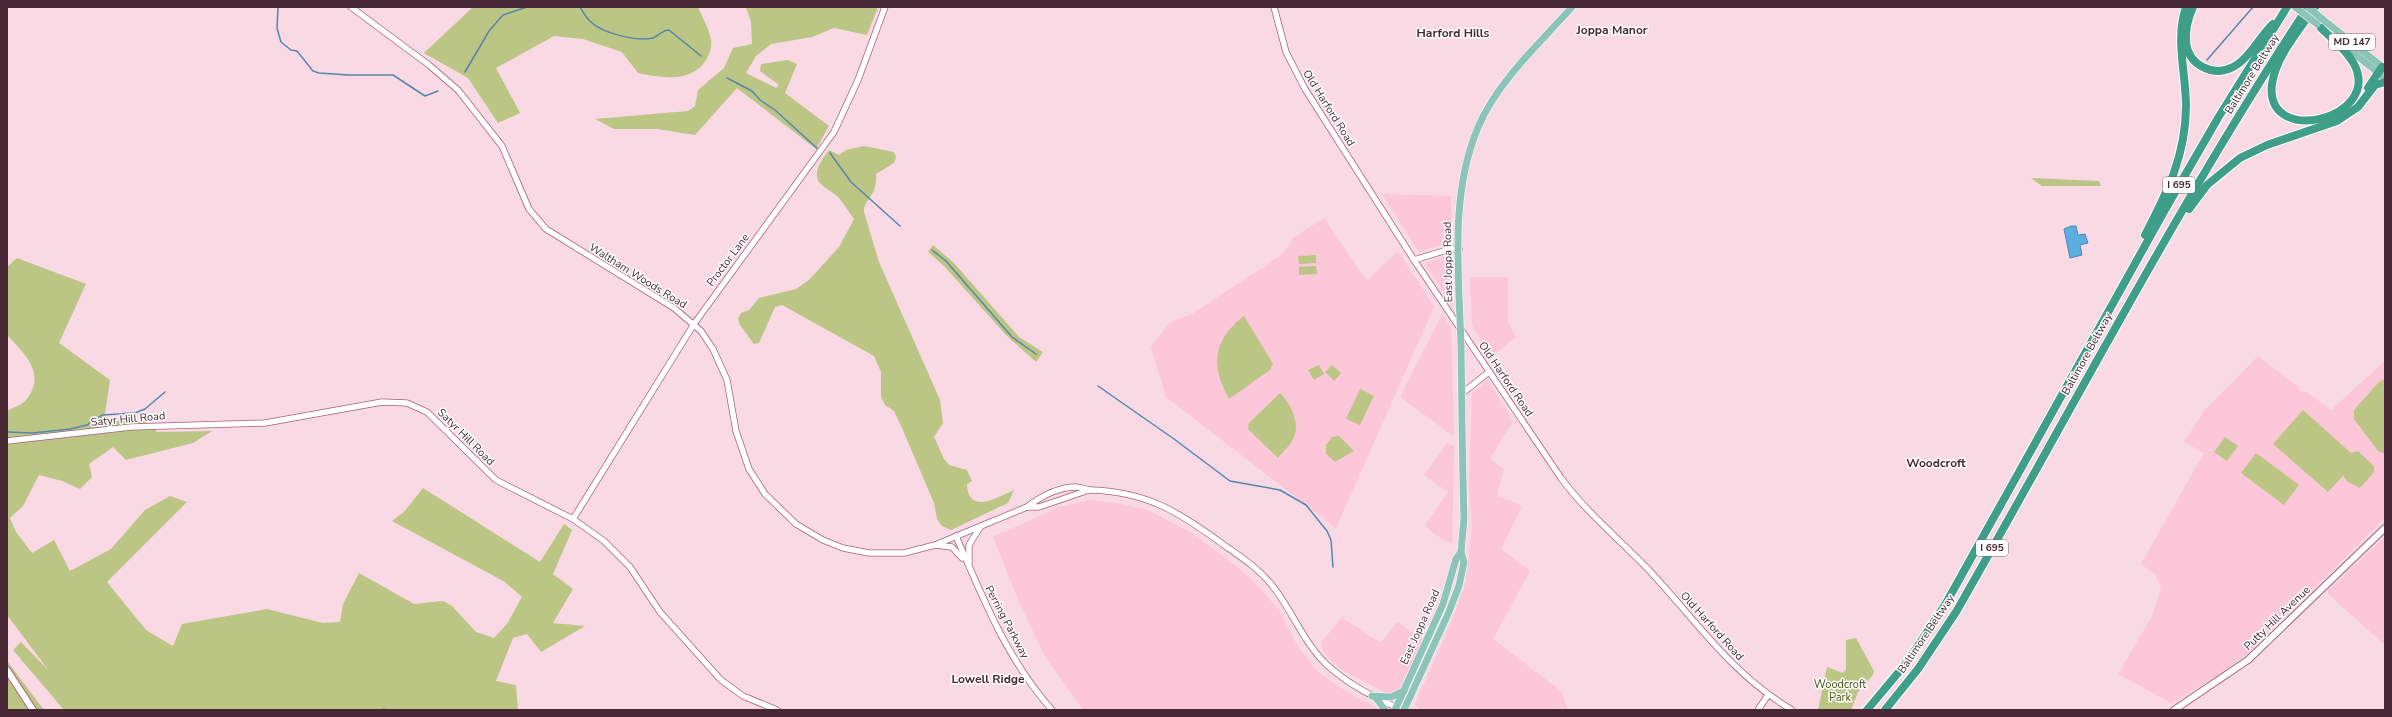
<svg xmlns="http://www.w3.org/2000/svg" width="2392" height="717" font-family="'Nunito Sans',sans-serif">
  <rect width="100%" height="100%" fill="#f9d9e4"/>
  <g fill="#fbc7d9">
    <polygon points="1382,194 1451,196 1451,242 1419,252"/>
    <polygon points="1324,218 1367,281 1398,251 1434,307 1336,528 1166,397 1151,347 1170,322 1192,314 1278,257 1286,250 1293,238"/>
    <polygon points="1451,255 1452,305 1425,263"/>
    <polygon points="1470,277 1508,277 1508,322 1516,337 1491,357 1472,325"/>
    <polygon points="1442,314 1451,328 1454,436 1400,397"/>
    <polygon points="2258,356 2300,388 2300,391 2307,392 2331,410 2385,361 2385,518 2248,653 2221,674 2171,703 2118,674 2152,616 2161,589 2156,575 2141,564 2204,453 2184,442 2204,411"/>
    <polygon points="1488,380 1513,421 1490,459 1504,469 1497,495 1522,506 1501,549 1530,571 1493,639 1561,691 1568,710 1420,710 1415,704 1455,613 1466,581 1472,527 1469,485 1472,393"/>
    <polygon points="1447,443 1454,446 1452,544 1434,534 1425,525 1448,492 1424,475"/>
    <polygon points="1090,500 1117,503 1148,510 1192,533 1235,565 1255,583 1279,610 1298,647 1319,673 1350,694 1381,710 1083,710 1046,658 1019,602 993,537 1059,507"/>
    <polygon points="2385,537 2385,645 2328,594 2328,587 2331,588"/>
    <polygon points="1342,617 1381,643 1397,622 1423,639 1400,689 1388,694 1342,670 1323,652 1321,643"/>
  </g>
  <g fill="#bbc584">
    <path d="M473,7h225c4,10 11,22 13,32 1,8 -1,14 -5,21 -14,23 -44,18 -68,13l-16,-21 -39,-13 -29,-3 -58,32 24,45 -22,10 -30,-45 -44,-25z"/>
    <polygon points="746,7 878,7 867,35 834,28 812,37 771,44 756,56 746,73 776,88 779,85 760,71 761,64 788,60 797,64 785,93 829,126 816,149 737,88 695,135 657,129 614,129 595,119 688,111 695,106 698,90 724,68 733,48 752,44 751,22"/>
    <path d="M864,146l30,6 2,5 -2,6 -18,11c2,22 -13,26 -12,38l15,50 61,138 3,23 -9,14 10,22 5,6 18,5 5,11 -5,3c1,32 31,13 47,6l-6,13 -57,27 -9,-4 -5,-7 -3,-16 -32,-75 -8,-17 -9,-6 -4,-8v-25l-7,-16 -92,-51 -7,2 -16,36 -5,1 -14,-19 -2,-6 3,-6 8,-3 10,-12 37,-9 13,-9 30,-33 15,-28c-6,-8 -10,-16 -17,-23 -5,-4 -14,-9 -17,-13 -9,-10 3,-25 9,-33l10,5 7,-5z"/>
    <polygon points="2031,178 2099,181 2101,186 2042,186"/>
    <polygon points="933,245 953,262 1019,337 1043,352 1036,362 1007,336 944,266 928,252"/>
    <polygon points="1316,255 1316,263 1299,264 1298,256"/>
    <path d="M17,258l69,26 -27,59 51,37 -6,41h41l12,11 55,-1 -19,12 -67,17 -13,-13 -24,17 3,13 -12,12 -18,-8 -23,-6 -16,31 -13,12 6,14 16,21 22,-13 16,31 41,-22 34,-39 25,-14 17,6 -80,80 39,48 27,16 9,-22 85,-15 56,14 17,-1 3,-18 16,-31 55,31 29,-3 9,5 24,26 18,6 13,-14 15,-27 -17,-15 -113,-61 12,-9 19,-24 117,74 24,-38 8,6 -19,44 20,15 -20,34 32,3 -44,26 -14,-18 -14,4 -17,43 20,4 2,25h-454l-51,-60 8,-8 28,29 -42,-56v-204c5,-3 15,-6 19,-11 21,-26 -1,-46 -19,-65v-68z"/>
    <polygon points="1316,266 1317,274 1299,275 1299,267"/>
    <path d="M1244,316l29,48 -3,6 -41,29c-19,-34 -16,-59 15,-83z"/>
    <polygon points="1319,365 1324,374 1314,380 1308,370"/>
    <polygon points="1332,365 1341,373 1334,381 1325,372"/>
    <polygon points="2385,379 2385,454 2378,451 2354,419 2354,410 2379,382"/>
    <polygon points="1360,389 1374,396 1360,425 1346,419"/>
    <path d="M1280,393c11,11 22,32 12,48 -3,6 -10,11 -14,17l-30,-29 1,-6z"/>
    <polygon points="2303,410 2351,453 2358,451 2374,466 2374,472 2360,488 2348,482 2343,476 2328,492 2273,444"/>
    <polygon points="1339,436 1354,451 1335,462 1326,454 1326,445 1332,437"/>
    <polygon points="2225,437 2238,446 2227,461 2214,452"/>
    <polygon points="2256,453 2299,485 2284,505 2241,473"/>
    <polygon points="1856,638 1874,671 1873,675 1858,692 1851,710 1818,710 1827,667 1843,673 1846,669 1846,640"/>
    <polygon points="7,661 44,710 7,710"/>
  </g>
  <polygon fill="#5bafdf" stroke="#5586ac" points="2071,226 2076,226 2078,235 2085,234 2088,243 2080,245 2082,255 2070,258 2064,229"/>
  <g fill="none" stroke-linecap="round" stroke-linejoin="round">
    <g stroke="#5586ac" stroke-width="1.5">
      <polyline points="278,7 277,28 281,42 291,50 297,51 313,71 319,73 349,75 393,75 425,96 438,91"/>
      <path d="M580,7c3,5 6,11 11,15 11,11 46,20 62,16 6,-2 9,-8 16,-8l32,26"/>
      <polyline points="2207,60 2253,7"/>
      <polyline points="465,72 489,31 503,15 527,7"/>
      <polyline points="727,78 752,91 760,100 775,110 819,150"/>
      <polyline points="830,153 851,182 900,226"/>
      <polyline points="932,250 946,261 1012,337 1036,354"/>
      <polyline points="1098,386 1174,439 1230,481 1280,490 1306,505 1327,531 1331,540 1333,567"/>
      <polyline points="7,432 33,433 70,429 87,425 102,415 135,413 145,409 165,392"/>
      <polyline points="383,710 384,709"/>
    </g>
    <g stroke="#a6607c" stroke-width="7">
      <g id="tertiary">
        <path d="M351,7l78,58 29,25 44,56 27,63 17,20 128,79 27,23 12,18 14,31 9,51 13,38 16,25 31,30 27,16 20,8 26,5h35l31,-8 92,-38c13,-10 31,-20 49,-20 5,0 10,3 15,3 57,2 88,22 133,55 17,12 34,23 47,39 20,24 31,56 54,79 23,22 49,34 77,47"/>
        <path d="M1274,7l12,45 19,37 109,171 147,218c25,34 57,60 86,90 49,52 82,104 145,142"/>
        <polyline points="1414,260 1450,249 1459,249"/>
        <polyline points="1462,391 1465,391 1489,372"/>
        <polyline points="7,441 131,427 265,423 382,402 407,403 427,412 496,480 573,519 604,541 630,567 660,612 721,680 743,696 777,710"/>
        <polyline points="1027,507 1039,507 1089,490"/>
        <polyline points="573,519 694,324 834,132 858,80 885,7"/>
        <path d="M956,536c27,62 50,122 96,174"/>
        <polyline points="936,545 952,547 962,558"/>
        <polyline points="969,564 969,545 981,526"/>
        <polyline points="1758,710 1768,695"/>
      </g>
    </g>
    <g stroke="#a6607c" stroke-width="8">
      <g id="secondary">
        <polyline points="7,670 33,710"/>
        <polyline points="2174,710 2248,660 2385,528"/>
      </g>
    </g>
    <g stroke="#fff" stroke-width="8">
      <g id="primary">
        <polyline points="2321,18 2385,69"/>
        <polyline points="2342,44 2385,78"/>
        <polyline points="1372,696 1391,697 1404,691"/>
        <polyline points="1376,698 1385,710"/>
        <polyline points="1395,710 1443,604 1456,559 1461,552"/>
        <path d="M1404,710l44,-96 11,-28 5,-24 -3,-10 3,-34c-2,-58 -2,-115 -3,-172 -2,-73 -12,-152 18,-221 20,-45 61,-82 93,-118"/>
      </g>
    </g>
    <g stroke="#fff" stroke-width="10">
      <g id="motorway">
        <path d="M2193,7c-5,11 -8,24 -7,36 3,23 28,34 47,24 16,-8 27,-31 40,-43"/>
        <path d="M2315,7c-15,22 -39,49 -43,77 -8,64 111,35 82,-20 -8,-15 -22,-25 -33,-36"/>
        <polyline points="2368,88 2382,67"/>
        <polyline points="2189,209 2207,185 2240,158 2267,145 2337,121 2358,107 2375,85 2385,82"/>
        <path d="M2145,235c22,-42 41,-80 41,-129 0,-33 -11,-66 0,-99"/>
        <polyline points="1867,710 1908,661 1945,605 2166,208 2218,118 2287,7"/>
        <path d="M1885,710l33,-41 38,-57c116,-202 223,-410 352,-605"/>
      </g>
    </g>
    <use href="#tertiary" stroke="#fff" stroke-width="5.5"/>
    <use href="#secondary" stroke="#fff" stroke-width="6"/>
    <use href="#primary" stroke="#8cc5b8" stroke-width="7"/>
    <use href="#motorway" stroke="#3f9e88" stroke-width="8"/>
    <g stroke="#fff" stroke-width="8" stroke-linecap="butt">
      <g id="primary-bridge">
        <polyline points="2295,7 2317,24"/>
        <polyline points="2308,7 2321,18"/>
      </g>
    </g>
    <use href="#primary-bridge" stroke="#8cc5b8" stroke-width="7"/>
  </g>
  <g text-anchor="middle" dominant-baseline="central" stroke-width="3" stroke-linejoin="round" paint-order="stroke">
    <g fill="#fff" stroke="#7e6871" stroke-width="1">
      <rect x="2329" y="34" width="46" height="16" rx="3"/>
      <rect x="2163" y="177" width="32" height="16" rx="3"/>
      <rect x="1976" y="540" width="32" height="16" rx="3"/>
    </g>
    <g font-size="10" font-weight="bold" fill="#472834">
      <text x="2352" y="42">MD 147</text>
      <text x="2179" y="185">I 695</text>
      <text x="1992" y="548">I 695</text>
    </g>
    <g font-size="11" fill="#472834" stroke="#fff">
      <text transform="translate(2252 74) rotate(-58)">Baltimore Beltway</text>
      <text transform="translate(1329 108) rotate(58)">Old Harford Road</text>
      <text transform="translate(728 260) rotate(-53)">Proctor Lane</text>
      <text transform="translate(1448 262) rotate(-91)">East Joppa Road</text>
      <text transform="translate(638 276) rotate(32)">Waltham Woods Road</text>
      <text transform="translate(2087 354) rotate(-61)">Baltimore Beltway</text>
      <text transform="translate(1506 379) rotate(56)">Old Harford Road</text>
      <text transform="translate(128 419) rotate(-5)">Satyr Hill Road</text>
      <text transform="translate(466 437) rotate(45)">Satyr Hill Road</text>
      <text transform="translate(2277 618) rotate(-44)">Putty Hill Avenue</text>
      <text transform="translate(1007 622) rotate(62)">Perring Parkway</text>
      <text transform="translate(1712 626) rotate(48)">Old Harford Road</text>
      <text transform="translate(1420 627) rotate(-66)">East Joppa Road</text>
      <text transform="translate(1926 634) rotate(-56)">Baltimore Beltway</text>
    </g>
    <g font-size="11" fill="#494f12" stroke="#fff">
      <text x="1840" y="684">Woodcroft<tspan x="1840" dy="13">Park</tspan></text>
    </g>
    <g font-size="12" font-weight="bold" fill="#472834" stroke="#fff">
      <text x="1612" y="30">Joppa Manor</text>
      <text x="1453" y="33">Harford Hills</text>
      <text x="1936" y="463">Woodcroft</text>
      <text x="988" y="679">Lowell Ridge</text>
    </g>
  </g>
  <rect width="2392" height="717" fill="none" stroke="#472834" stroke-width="16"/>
</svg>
